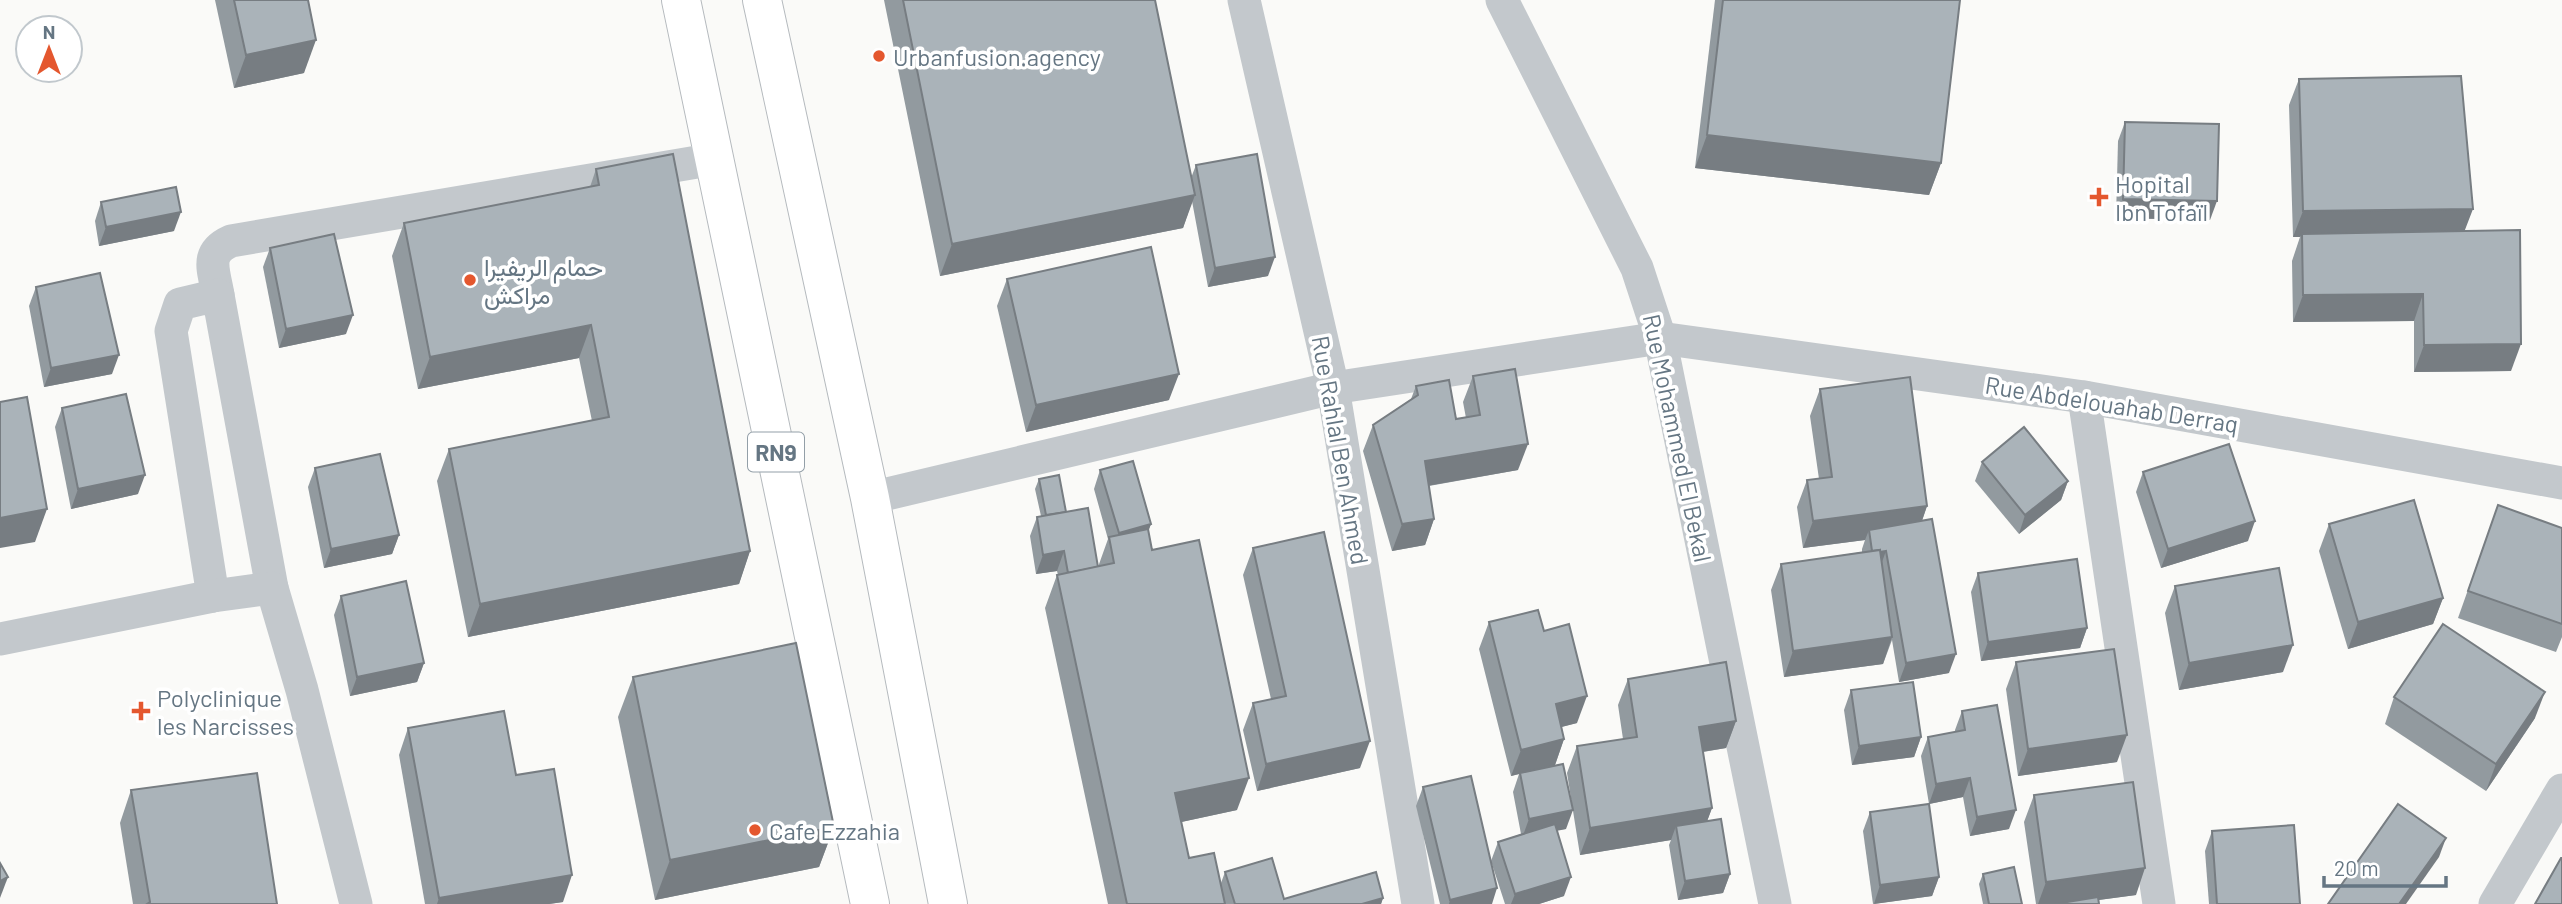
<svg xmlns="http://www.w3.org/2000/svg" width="2562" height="904" font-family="Barlow,Vazirmatn,sans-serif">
  <rect width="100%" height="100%" fill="#fafaf8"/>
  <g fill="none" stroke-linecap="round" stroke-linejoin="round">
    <g stroke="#b5babe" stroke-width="40">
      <g id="primary">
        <polyline points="681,0 870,904"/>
        <polyline points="762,0 870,498 948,904"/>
      </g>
    </g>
    <g stroke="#c3c8cc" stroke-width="33">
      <polyline points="1244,0 1333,388 1418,904"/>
      <polyline points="1502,0 1637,268 1660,338 1775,904"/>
      <path d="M218,295c-4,-25 -14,-42 13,-54l484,-82"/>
      <polyline points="2084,397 2159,904"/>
      <polyline points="870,498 1333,388 1660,338 2084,397 2562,483"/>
      <polyline points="213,596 171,331 180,304 218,295 272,588"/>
      <polyline points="0,639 213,596 272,588 302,690 356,904"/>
      <polyline points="2495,904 2562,790"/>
    </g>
    <use href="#primary" stroke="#fff" stroke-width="38"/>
  </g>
  <g fill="#929a9f">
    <polygon points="215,0 308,0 304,73 234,88"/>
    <polygon points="884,0 1155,0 1191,178 1196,165 1268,276 1208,287 1192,201 1183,228 940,276"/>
    <polygon points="1715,0 1960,0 1941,163 1929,195 1695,168"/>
    <polygon points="2299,79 2465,231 2511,371 2414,372 2414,321 2293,322 2292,261 2300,237 2293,237 2289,105"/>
    <polygon points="2125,122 2210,220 2116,218 2118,141"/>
    <polygon points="596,169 750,551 739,584 468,637 437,481 449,449 592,421 579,358 418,389 392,256 404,223 590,187"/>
    <polygon points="101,202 174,231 99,246 95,221"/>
    <polygon points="270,248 346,334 279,348 263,267"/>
    <polygon points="1007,279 1169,400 1026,432 997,306"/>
    <polygon points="36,287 112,374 44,387 29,306"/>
    <polygon points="1473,376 1518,470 1429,486 1434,519 1425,545 1392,551 1363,451 1373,425 1411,399 1416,386 1456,419 1466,418 1463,402"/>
    <polygon points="1820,389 1927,506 1922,521 1949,673 1899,682 1892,640 1883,664 1784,677 1771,590 1781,564 1862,552 1862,549 1865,540 1803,548 1797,507 1807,480 1819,479 1810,416"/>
    <polygon points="62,408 138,494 71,509 55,427"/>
    <polygon points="1982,462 2068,481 2061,500 2019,534 1975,481"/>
    <polygon points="315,468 399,535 392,554 324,568 308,487"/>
    <polygon points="1100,470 1151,524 1148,531 1152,550 1237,810 1181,822 1189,858 1221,883 1225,872 1284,899 1383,898 1381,904 1108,904 1045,608 1057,575 1058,575 1057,571 1036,574 1030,536 1037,517 1041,516 1035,489 1039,479 1066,512 1098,567 1108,539 1094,489"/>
    <polygon points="2143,472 2248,541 2161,568 2136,492"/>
    <polygon points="2498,505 2562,528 2562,637 2556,652 2458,618"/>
    <polygon points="2329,524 2443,598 2433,624 2348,649 2319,551"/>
    <polygon points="1253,548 1360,768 1257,791 1243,730 1253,703 1271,699 1243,575"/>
    <polygon points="1978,573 2087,628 2080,648 1981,661 1971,592"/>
    <polygon points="2175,586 2283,672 2179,690 2165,613"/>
    <polygon points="341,596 424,663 417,682 350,696 334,615"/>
    <polygon points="1489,622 1544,631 1577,723 1561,727 1564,739 1555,765 1566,829 1557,830 1564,896 1539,904 1505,904 1491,861 1498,842 1521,834 1513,792 1519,774 1511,776 1479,649"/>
    <polygon points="2016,662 2117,762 2018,776 2006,689"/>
    <polygon points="633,677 834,827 819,867 655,900 618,717"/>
    <polygon points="1628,679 1736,721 1726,748 1703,752 1712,808 1707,821 1730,874 1723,893 1678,900 1669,845 1671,840 1580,855 1567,773 1577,746 1623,739 1618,705"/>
    <polygon points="1851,690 1921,737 1914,757 1852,765 1844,710"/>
    <polygon points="2394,697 2535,718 2486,791 2385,724"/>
    <polygon points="1962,711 2009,829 1970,836 1963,797 1929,804 1921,756 1928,737 1955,732 1955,730"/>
    <polygon points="408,728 516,775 563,902 549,904 425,904 399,755"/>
    <polygon points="1423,787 1492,904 1440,904 1416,806"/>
    <polygon points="131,790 277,904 133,904 120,823"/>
    <polygon points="2034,795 2136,895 2098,900 2099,904 2036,904 2024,822"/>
    <polygon points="1870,812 1939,877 1932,896 1873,904 1863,831"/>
    <polygon points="2212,831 2300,904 2209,904 2205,851"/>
    <polygon points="1983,874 2022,904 1983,904 1979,884"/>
  </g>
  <g fill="#777d82">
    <polygon points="316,40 304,73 234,88 246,55"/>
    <polygon points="1707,135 1941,163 1929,195 1695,168"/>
    <polygon points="1195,195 1183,228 940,276 952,244"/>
    <polygon points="2123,199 2217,201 2210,220 2116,218"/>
    <polygon points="2473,209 2463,235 2302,234 2300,237 2293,237 2303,211"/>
    <polygon points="181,212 174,231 99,246 106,227"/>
    <polygon points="1275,257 1268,276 1208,287 1215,268"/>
    <polygon points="2423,294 2414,321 2293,322 2303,295"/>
    <polygon points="353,315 346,334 279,348 286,329"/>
    <polygon points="591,325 579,358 418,389 430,357"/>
    <polygon points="2521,344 2511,371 2414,372 2424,345"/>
    <polygon points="119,355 112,374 44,387 51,368"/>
    <polygon points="1179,374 1169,400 1026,432 1036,405"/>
    <polygon points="1528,444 1518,470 1415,488 1425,461"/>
    <polygon points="145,475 138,494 71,509 78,489"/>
    <polygon points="2068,481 2061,500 2019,534 2025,515"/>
    <polygon points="1927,506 1918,532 1869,530 1865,540 1803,548 1813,521"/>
    <polygon points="47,509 35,542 0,548 0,518"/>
    <polygon points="1434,519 1425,545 1392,551 1402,524"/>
    <polygon points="2255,521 2248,541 2161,568 2168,549"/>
    <polygon points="1151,524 1144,543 1112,552 1119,533"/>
    <polygon points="399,535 392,554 324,568 331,549"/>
    <polygon points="750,551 739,584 468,637 480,604"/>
    <polygon points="1064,551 1057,571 1036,574 1043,555"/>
    <polygon points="1886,551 1879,570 1873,554"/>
    <polygon points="2443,598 2433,624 2348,649 2358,622"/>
    <polygon points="2087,628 2080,648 1981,661 1988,642"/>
    <polygon points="1892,637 1883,664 1784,677 1793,651"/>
    <polygon points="2293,645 2283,672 2179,690 2189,663"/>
    <polygon points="1956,654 1949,673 1899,682 1906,663"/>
    <polygon points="424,663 417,682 350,696 357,677"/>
    <polygon points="2545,692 2535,718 2486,791 2496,764"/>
    <polygon points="1587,696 1577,723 1546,731 1556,704"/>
    <polygon points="1736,721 1726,748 1689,754 1699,727"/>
    <polygon points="2127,735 2117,762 2018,776 2028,749"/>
    <polygon points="1921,737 1914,757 1852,765 1859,746"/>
    <polygon points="1564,739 1555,765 1511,776 1521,750"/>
    <polygon points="1370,741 1360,768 1257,791 1266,764"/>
    <polygon points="1249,778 1237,810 1163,826 1175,793"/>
    <polygon points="1970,778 1963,797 1929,804 1936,784"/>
    <polygon points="1712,808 1702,835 1676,826 1671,840 1580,855 1590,828"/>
    <polygon points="1573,810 1566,829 1522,838 1529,819"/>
    <polygon points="2016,810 2009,829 1970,836 1977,817"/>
    <polygon points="834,827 819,867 655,900 670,860"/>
    <polygon points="2446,838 2439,857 2406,904 2399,904"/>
    <polygon points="2145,868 2136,895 2069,904 2038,904 2046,882"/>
    <polygon points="1730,874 1723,893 1678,900 1685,881"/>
    <polygon points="572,875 563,902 549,904 437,904 439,898"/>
    <polygon points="8,877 0,898 0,881"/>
    <polygon points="1571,877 1564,896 1539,904 1511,904 1515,894"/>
    <polygon points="1939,877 1932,896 1874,904 1880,885"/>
    <polygon points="1497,888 1492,904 1449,904 1450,900"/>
    <polygon points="1383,898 1381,904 1362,904"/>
  </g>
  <g fill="#aab3b9" stroke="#777d82" stroke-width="2">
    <polygon points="234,0 308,0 316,40 246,55"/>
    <polygon points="903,0 1155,0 1195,195 952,244"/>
    <polygon points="1723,0 1960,0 1941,163 1707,135"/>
    <polygon points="2461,76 2473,209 2303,211 2299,79"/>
    <polygon points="2125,122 2219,124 2217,201 2123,199"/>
    <polygon points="673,154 750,551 480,604 449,449 609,417 591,325 430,357 404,223 599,185 596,169"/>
    <polygon points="1257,154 1275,257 1215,268 1196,165"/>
    <polygon points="176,187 181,212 106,227 101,202"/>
    <polygon points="2520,230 2521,344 2424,345 2423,294 2303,295 2302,234"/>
    <polygon points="334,234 353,315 286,329 270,248"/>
    <polygon points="1151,247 1179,374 1036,405 1007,279"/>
    <polygon points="100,273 119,355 51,368 36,287"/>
    <polygon points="1515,369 1528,444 1425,461 1434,519 1402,524 1373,425 1418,395 1416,386 1449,380 1456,419 1480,415 1473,376"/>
    <polygon points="1910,377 1927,506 1813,521 1807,480 1832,477 1820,389"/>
    <polygon points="126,394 145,475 78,489 62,408"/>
    <polygon points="27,397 47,509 0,518 0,402"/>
    <polygon points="2024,427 2068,481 2025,515 1982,462"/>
    <polygon points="2229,444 2255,521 2168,549 2143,472"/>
    <polygon points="380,454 399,535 331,549 315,468"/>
    <polygon points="1133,461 1151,524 1119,533 1100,470"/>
    <polygon points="1059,475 1066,512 1046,515 1039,479"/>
    <polygon points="2414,500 2443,598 2358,622 2329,524"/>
    <polygon points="2498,505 2562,528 2562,624 2468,591"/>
    <polygon points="1088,508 1098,567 1068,573 1064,551 1043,555 1037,517"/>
    <polygon points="1932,519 1956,654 1906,663 1886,551 1880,552 1880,550 1872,551 1869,530"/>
    <polygon points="1148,529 1152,550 1199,540 1249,778 1175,793 1189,858 1214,853 1225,904 1127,904 1057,575 1114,563 1109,537"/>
    <polygon points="1324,532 1370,741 1266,764 1253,703 1286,696 1253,548"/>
    <polygon points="1880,550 1892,637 1793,651 1781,564"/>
    <polygon points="2077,559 2087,628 1988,642 1978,573"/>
    <polygon points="2279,568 2293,645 2189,663 2175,586"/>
    <polygon points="406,581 424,663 357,677 341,596"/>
    <polygon points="1538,610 1544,631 1569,624 1587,696 1556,704 1564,739 1521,750 1489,622"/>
    <polygon points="2443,624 2545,692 2496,764 2394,697"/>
    <polygon points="796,643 834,827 670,860 633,677"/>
    <polygon points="2114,649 2127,735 2028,749 2016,662"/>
    <polygon points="1726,662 1736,721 1699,727 1712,808 1590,828 1577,746 1637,737 1628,679"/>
    <polygon points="1913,682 1921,737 1859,746 1851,690"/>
    <polygon points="1997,705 2016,810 1977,817 1970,778 1936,784 1928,737 1965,730 1962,711"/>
    <polygon points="504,711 516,775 554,769 572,875 439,898 408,728"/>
    <polygon points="1563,764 1573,810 1529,819 1520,773"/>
    <polygon points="257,773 277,904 147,904 150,902 131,790"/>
    <polygon points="1471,776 1497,888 1450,900 1423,787"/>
    <polygon points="2133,782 2145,868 2046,882 2034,795"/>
    <polygon points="1929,804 1939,877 1880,885 1870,812"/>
    <polygon points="2398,804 2446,838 2399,904 2328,904"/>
    <polygon points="1721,819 1730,874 1685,881 1676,826"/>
    <polygon points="1555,824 1571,877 1515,894 1498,842"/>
    <polygon points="2294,825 2300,904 2217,904 2212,831"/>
    <polygon points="1272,858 1284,899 1376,872 1383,898 1362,904 1235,904 1225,872"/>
    <polygon points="2561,858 2562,858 2562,904 2535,904"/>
    <polygon points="0,863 8,877 0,881"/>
    <polygon points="2014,867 2022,904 1989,904 1983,874"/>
    <polygon points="2098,897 2099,904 2055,904"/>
  </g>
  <g fill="#e4572e" stroke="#fff" stroke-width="2.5">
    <circle cx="879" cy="56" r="7"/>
    <path d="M2095.5 186.5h7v7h7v7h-7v7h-7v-7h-7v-7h7z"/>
    <circle cx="470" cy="280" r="7"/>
    <path d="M137.5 700.5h7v7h7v7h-7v7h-7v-7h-7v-7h7z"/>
    <circle cx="755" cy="830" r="7"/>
  </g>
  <g text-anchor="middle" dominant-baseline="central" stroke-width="7" stroke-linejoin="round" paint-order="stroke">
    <rect fill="#fff" stroke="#939fa8" stroke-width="2" x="748" y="432.5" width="56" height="39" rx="5"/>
    <g font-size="23" font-weight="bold" fill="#657683">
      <text x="776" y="452">RN9</text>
    </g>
    <g font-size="24" fill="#657683" stroke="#fff" text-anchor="start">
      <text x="893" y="56">Urbanfusion.agency</text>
      <text x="2115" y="183">Hopital<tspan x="2115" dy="28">Ibn Tofaïl</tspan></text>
      <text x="484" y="266">حمام الريفيرا<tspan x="484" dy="28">مراكش</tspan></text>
      <text x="157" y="697">Polyclinique<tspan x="157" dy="28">les Narcisses</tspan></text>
      <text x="769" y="830">Cafe Ezzahia</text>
    </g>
    <g font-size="24" fill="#657683" stroke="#fff">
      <text transform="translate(2112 404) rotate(9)">Rue Abdelouahab Derraq</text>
      <text transform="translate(1678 438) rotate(78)">Rue Mohammed El Bekal</text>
      <text transform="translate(1341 450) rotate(80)">Rue Rahlal Ben Ahmed</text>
    </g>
  </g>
  <g transform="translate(49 49)"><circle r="33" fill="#ffffff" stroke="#c1c8cd" stroke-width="2"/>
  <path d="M0-5L12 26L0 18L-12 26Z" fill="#e4572e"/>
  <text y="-10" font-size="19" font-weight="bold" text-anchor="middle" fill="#657683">N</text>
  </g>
  <path d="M2324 876v10h122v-10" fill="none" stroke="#657683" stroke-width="3.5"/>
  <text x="2334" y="876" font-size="21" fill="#657683" stroke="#ffffff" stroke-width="5" paint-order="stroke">20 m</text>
</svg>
